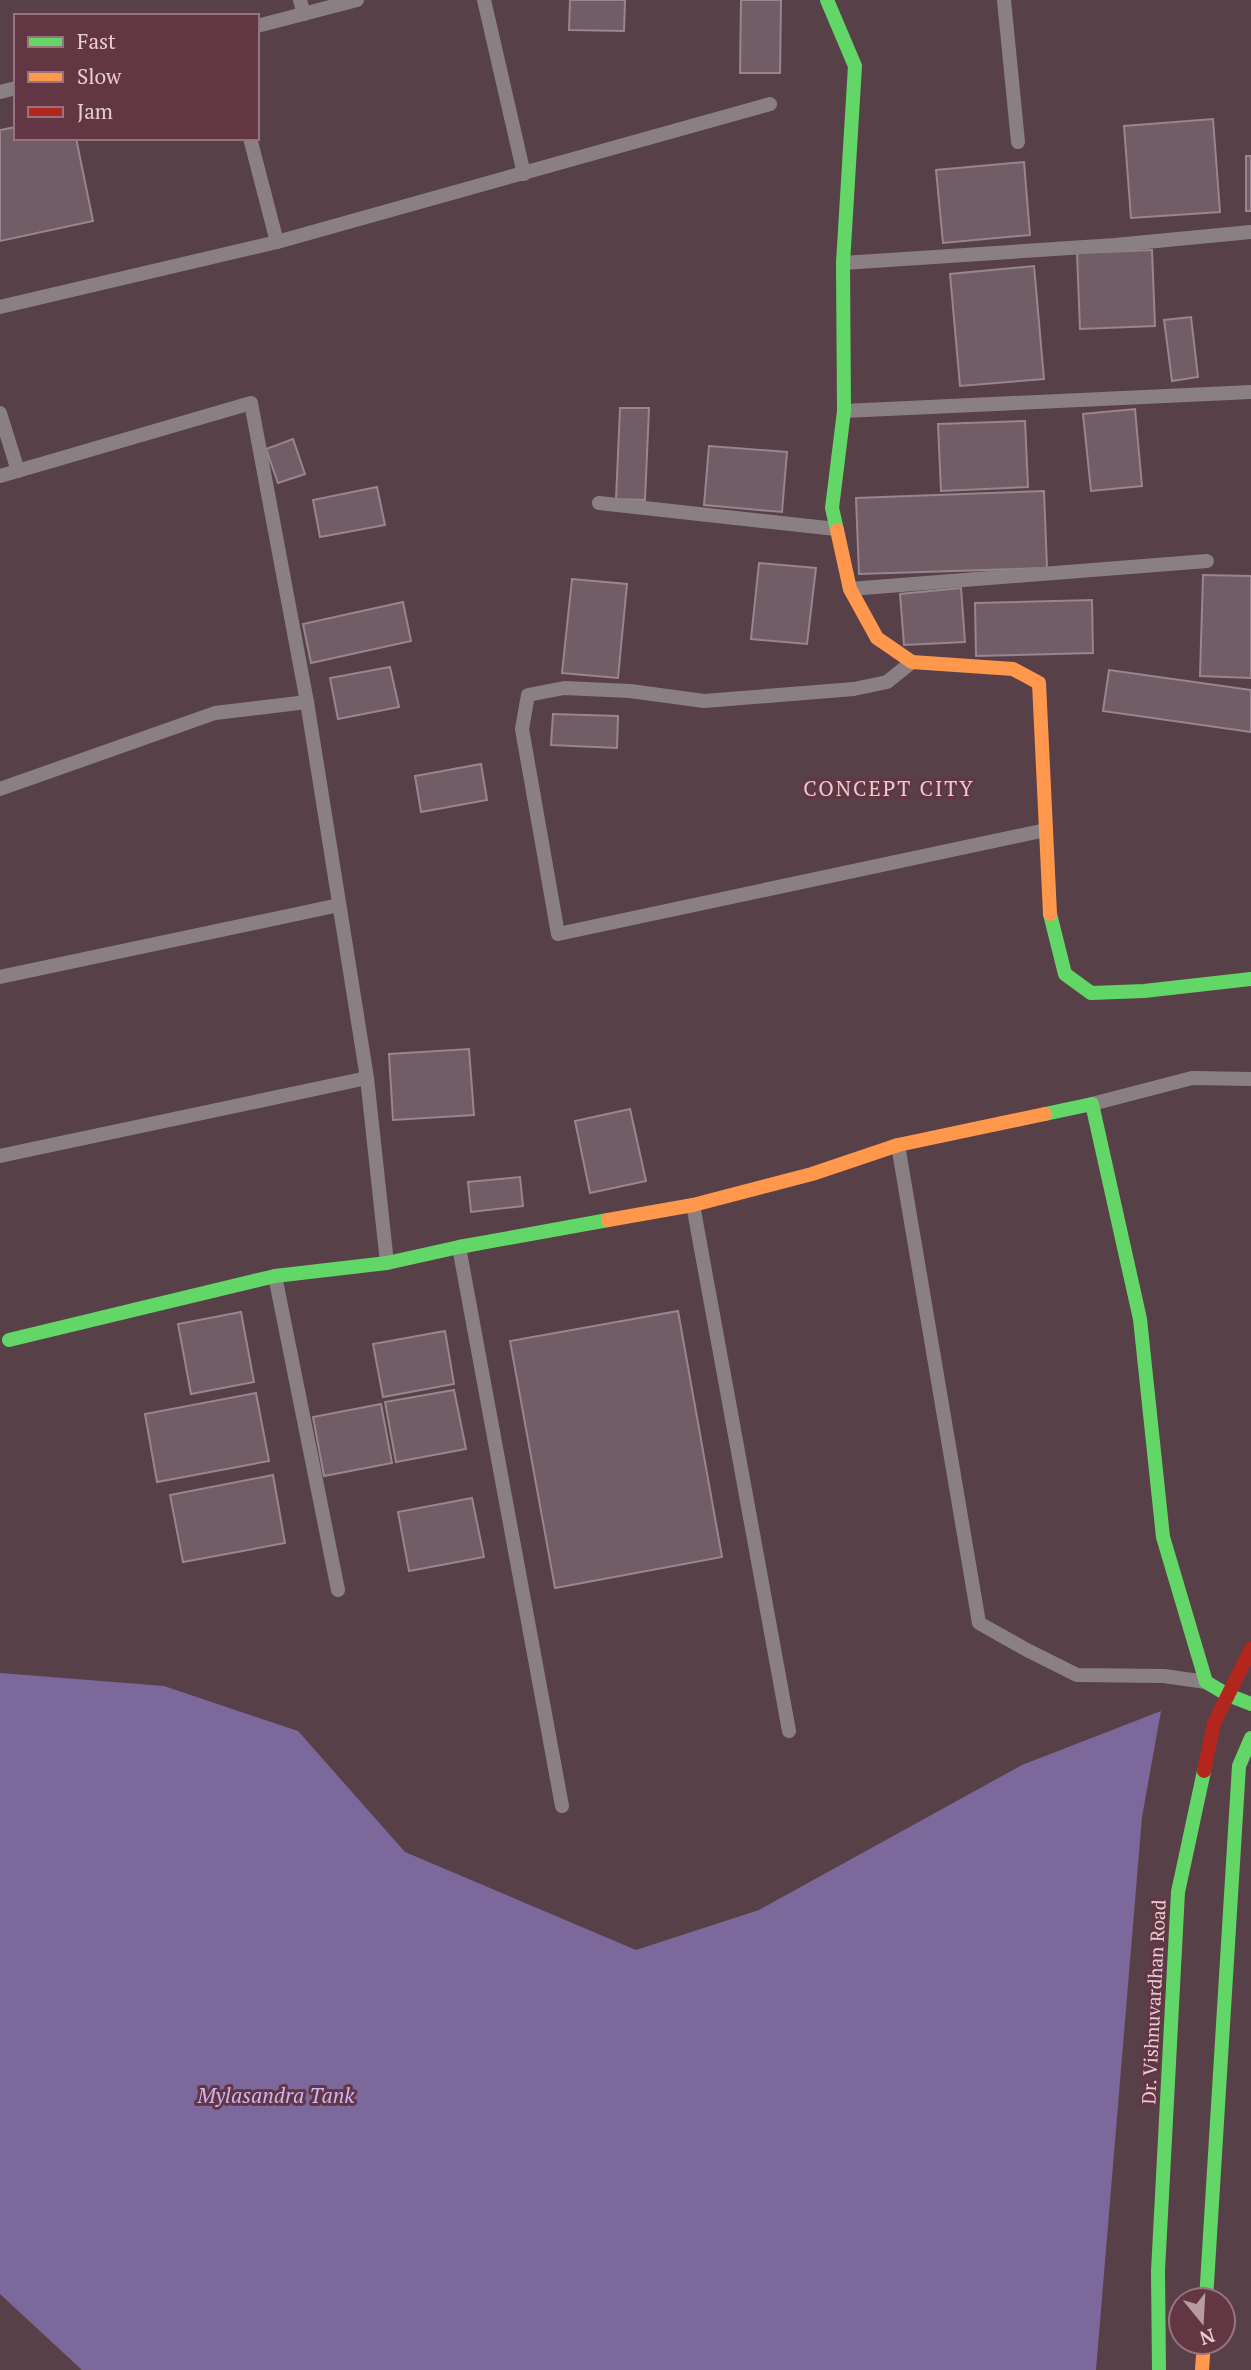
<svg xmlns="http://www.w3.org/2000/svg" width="1251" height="2370" font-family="'PT Serif',serif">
  <rect width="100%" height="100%" fill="#584048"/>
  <polygon fill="#7d689b" points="0,1673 164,1686 298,1731 405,1852 636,1950 759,1910 1022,1765 1161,1711 1142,1817 1096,2370 82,2370 0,2294"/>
  <g fill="#705d66" stroke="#99858e" stroke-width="2">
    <polygon points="570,0 625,0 624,31 569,30"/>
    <polygon points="741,0 781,0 780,73 740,73"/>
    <polygon points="1213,119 1220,212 1131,218 1124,126"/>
    <polygon points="16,127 16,138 76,138 93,221 0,241 0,130"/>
    <rect x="1246" y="156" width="5" height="55"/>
    <polygon points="1024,162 1030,235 943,243 936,170"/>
    <polygon points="1152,250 1155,326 1080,329 1077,253"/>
    <polygon points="1034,266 1044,379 960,386 950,274"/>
    <polygon points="1191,317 1198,377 1172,381 1164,320"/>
    <polygon points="620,408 649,408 645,500 616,499"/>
    <polygon points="1135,409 1142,486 1091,491 1083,414"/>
    <polygon points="1025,421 1028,487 941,491 938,424"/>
    <polygon points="293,439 305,474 278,483 266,449"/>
    <polygon points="709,446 787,452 782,512 704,505"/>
    <polygon points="377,487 385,525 320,537 313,500"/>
    <polygon points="1044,491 1047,568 859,574 856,498"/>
    <polygon points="759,563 816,568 807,644 751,639"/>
    <polygon points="1203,575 1251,576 1251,678 1200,676"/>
    <polygon points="572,579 627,584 618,678 562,673"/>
    <polygon points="961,588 965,642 904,645 900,594"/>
    <polygon points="1092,600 1093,653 976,656 975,603"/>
    <polygon points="403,602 411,641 311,663 303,624"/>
    <polygon points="390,667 399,707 338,719 330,678"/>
    <polygon points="1109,670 1251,690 1251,732 1103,711"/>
    <polygon points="553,714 618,716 617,748 551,745"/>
    <polygon points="481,764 487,800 421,812 415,776"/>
    <polygon points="469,1049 474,1115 393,1120 389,1054"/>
    <polygon points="630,1109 646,1181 590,1193 575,1121"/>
    <polygon points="520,1177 523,1206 471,1212 468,1182"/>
    <polygon points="678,1311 722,1557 555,1588 510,1341"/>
    <polygon points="241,1312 254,1382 191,1394 178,1324"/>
    <polygon points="445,1331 454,1384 383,1397 373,1344"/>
    <polygon points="454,1390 466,1449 396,1462 385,1402"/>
    <polygon points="256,1393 269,1461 157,1482 145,1414"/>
    <polygon points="381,1404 392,1463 324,1476 313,1417"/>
    <polygon points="273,1475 285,1543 183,1562 170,1495"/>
    <polygon points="472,1498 484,1557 409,1571 398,1512"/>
  </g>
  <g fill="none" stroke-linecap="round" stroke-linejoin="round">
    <g stroke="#8a8083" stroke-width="14">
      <polyline points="300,0 304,14"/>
      <polyline points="484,0 524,174"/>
      <polyline points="1004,0 1018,142"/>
      <polyline points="257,26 357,0"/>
      <polyline points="0,92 16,88"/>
      <polyline points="250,138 277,242"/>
      <polyline points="843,263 1115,245 1251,232"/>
      <polyline points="0,307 277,242 770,104"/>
      <polyline points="844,411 1251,392"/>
      <polyline points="0,413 18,471"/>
      <polyline points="0,476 251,403 307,702 367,1078 387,1263"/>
      <polyline points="599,503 836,529"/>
      <polyline points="850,589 1207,561"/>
      <polyline points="912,662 887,682 854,689 704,701 630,691 564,688 528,695 522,729 558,934 1046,830"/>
      <polyline points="0,789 215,713 307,702"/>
      <polyline points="0,977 339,905"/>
      <polyline points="1092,1104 1192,1078 1251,1079"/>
      <polyline points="898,1145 979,1623 1027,1650 1077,1675 1164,1676 1206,1682"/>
      <polyline points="0,1156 367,1078"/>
      <polyline points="693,1205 789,1731"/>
      <polyline points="459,1247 562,1806"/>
      <polyline points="275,1276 338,1590"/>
    </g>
    <g stroke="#63d668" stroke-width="14">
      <polyline points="827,0 855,66 843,263 844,411 832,508 837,530"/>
      <polyline points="1050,914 1065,974 1091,993 1144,991 1251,979"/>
      <polyline points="1045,1114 1092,1104 1140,1319 1163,1537 1206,1682 1228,1695 1251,1704"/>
      <polyline points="9,1340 275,1276 387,1263 459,1247 608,1220"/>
      <polyline points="1206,2300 1239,1766 1251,1738"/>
      <polyline points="1159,2370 1158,2271 1178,1892 1204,1771"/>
    </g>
    <g stroke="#ff974d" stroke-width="14">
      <polyline points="837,530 850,589 877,638 912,662 1013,669 1039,683 1050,914"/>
      <polyline points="608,1220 693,1205 812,1174 898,1145 1045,1114"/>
      <polyline points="1202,2370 1204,2342"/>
    </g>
    <polyline stroke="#b3261e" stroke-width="14" points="1204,1771 1214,1723 1251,1649"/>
  </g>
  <g text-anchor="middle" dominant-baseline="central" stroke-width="6" stroke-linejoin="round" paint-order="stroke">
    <g font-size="19" fill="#e8ccd3" stroke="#633644">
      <text transform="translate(1153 2002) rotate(-87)">Dr. Vishnuvardhan Road</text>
    </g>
    <g font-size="21" letter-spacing="2" fill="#e8ccd3" stroke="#633644">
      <text x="889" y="788">CONCEPT CITY</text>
    </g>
    <g font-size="21" font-style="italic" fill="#cdb5f7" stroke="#633644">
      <text x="276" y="2095">Mylasandra Tank</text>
    </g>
  </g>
  <rect x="14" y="14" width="245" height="126" fill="#633644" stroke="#98727d" stroke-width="2"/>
  <rect x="28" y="37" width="35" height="10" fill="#63d668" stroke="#98727d" stroke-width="2"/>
  <text x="77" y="49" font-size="21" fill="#e8ccd3">Fast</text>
  <rect x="28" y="72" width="35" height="10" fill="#ff974d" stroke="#98727d" stroke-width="2"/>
  <text x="77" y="84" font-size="21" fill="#e8ccd3">Slow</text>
  <rect x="28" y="107" width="35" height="10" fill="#b3261e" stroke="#98727d" stroke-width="2"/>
  <text x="77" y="119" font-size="21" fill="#e8ccd3">Jam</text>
  <g transform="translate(1202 2321) rotate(162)"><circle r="33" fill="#633644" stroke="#98727d" stroke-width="2"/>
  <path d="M0-5L12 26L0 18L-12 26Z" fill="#b69ba2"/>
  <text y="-10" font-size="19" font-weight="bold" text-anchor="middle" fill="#e8ccd3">N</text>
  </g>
</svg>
